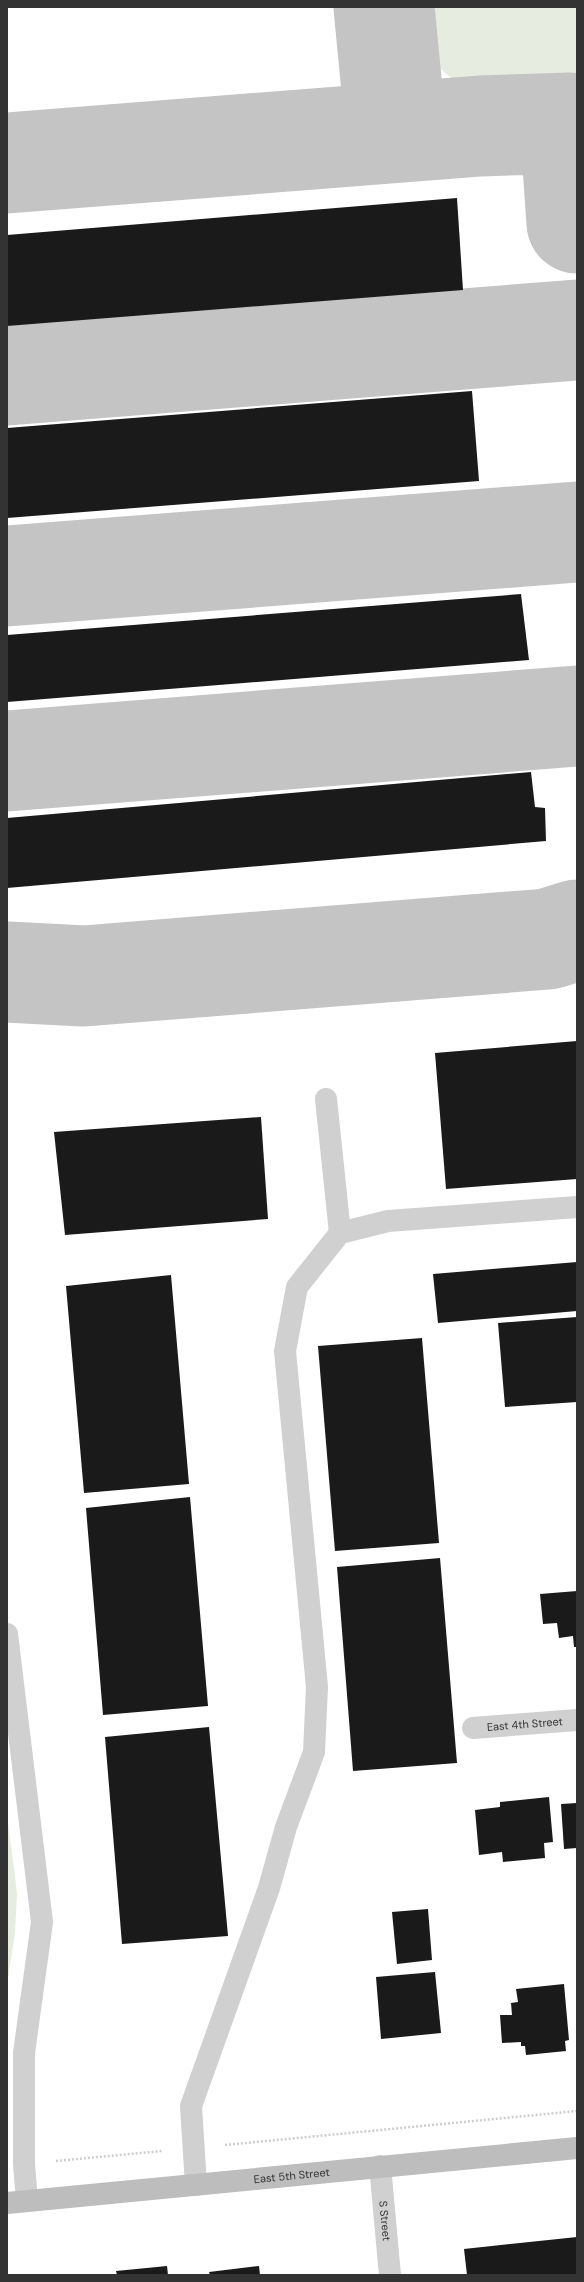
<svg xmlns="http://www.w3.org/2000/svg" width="584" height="2282" font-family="'DM Sans',sans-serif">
  <rect width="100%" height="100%" fill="#fff"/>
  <g fill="#e6ecdf">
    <path d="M413,7h164v86c-54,4 -122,12 -151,-45 -7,-12 -12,-27 -13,-41z"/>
    <polygon points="7,1815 17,1893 15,1932 7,1985"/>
  </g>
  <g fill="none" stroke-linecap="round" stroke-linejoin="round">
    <g stroke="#c4c4c4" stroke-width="101">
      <polyline points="384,7 396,132"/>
      <polyline points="7,163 480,126 570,123 577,223"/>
      <polyline points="7,375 577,330"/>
      <polyline points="7,576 577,532"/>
      <polyline points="7,761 577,716"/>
      <polyline points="7,972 84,976 548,939 577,930"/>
    </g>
  </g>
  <g fill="#1a1a1a">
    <polygon points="457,198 463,290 7,326 7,235"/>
    <polygon points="472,391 479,481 7,518 7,428"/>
    <polygon points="521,594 529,660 7,702 7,635"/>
    <polygon points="531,772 535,807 545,808 546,841 7,888 7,818"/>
    <polygon points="577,1041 577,1179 446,1189 435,1053"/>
    <polygon points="261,1117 268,1219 65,1235 54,1132"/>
    <polygon points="577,1262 577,1311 438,1323 433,1274"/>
    <polygon points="171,1275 189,1484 84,1493 66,1286"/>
    <polygon points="577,1317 577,1402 505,1407 498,1323"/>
    <polygon points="422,1338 439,1543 335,1551 318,1346"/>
    <polygon points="190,1497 208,1706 103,1715 86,1508"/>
    <polygon points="440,1558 457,1763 353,1771 337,1567"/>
    <polygon points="577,1591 577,1647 574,1647 573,1636 559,1638 557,1623 543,1624 540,1594"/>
    <polygon points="209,1727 228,1936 122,1944 105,1737"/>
    <polygon points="549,1797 553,1842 544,1843 545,1858 503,1862 502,1852 479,1855 475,1810 500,1807 500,1802"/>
    <polygon points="577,1803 577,1848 564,1849 561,1804"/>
    <polygon points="428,1909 432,1960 397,1964 392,1912"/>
    <polygon points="435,1972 441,2033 381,2039 376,1977"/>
    <polygon points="564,1984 569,2040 565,2041 566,2051 526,2055 525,2046 521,2046 521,2042 502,2043 500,2015 512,2015 511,2003 518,2002 516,1989"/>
    <polygon points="577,2237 577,2275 467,2275 464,2249"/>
    <polygon points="167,2266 168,2275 117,2275 116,2271"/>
    <polygon points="259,2266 260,2275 210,2275 209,2272"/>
  </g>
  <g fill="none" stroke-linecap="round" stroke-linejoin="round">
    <g stroke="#cdcdcd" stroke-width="2.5" stroke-dasharray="2 2" stroke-linecap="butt">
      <polyline points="225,2145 577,2111"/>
      <polyline points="56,2161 162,2151"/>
    </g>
    <g stroke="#d0d0d0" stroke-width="22">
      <polyline points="326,1099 340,1233"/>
      <polyline points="7,1634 42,1922 24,2053 24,2164 27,2201"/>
      <polyline points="196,2185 191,2106 269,1888 286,1827 314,1752 317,1687 285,1351 297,1287 340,1233 388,1221 577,1207"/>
    </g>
    <g stroke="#d0d0d0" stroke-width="22">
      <path id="s1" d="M473,1728l104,-8"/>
      <path id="s2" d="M380,2166l10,109"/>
    </g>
    <path stroke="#bdbdbd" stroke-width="22" id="s3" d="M7,2203l570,-55"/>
  </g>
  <g text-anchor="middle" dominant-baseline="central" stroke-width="4" stroke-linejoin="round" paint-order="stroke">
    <g font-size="11" fill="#333" stroke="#fff">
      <text stroke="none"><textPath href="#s1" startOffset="52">East 4th Street</textPath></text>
      <text stroke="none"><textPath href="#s3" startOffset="286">East 5th Street</textPath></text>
      <text stroke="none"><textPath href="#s2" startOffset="55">S Street</textPath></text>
    </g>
  </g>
  <rect width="584" height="2282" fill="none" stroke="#333333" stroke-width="16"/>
</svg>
